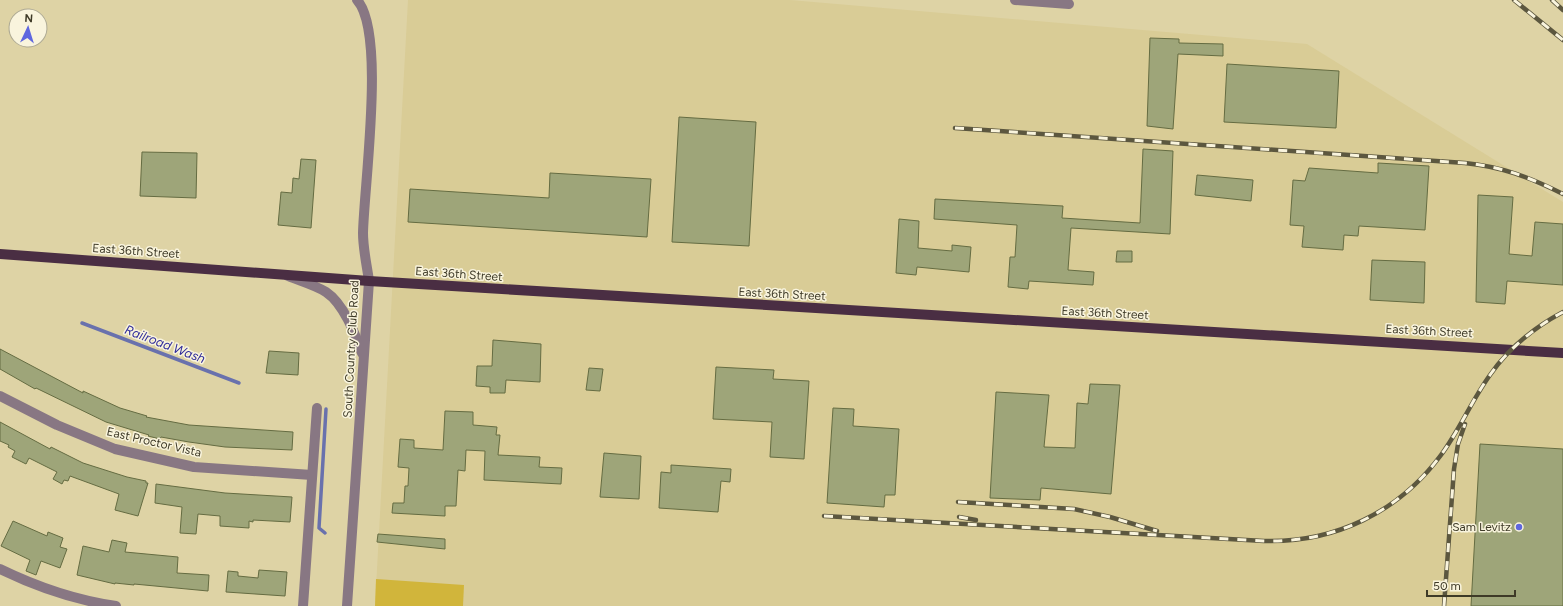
<svg xmlns="http://www.w3.org/2000/svg" width="1563" height="606" font-family="Figtree,sans-serif">
  <rect width="100%" height="100%" fill="#ded3a5"/>
  <polygon fill="#d9cc96" points="408,0 790,0 1307,44 1563,202 1563,606 375,606"/>
  <polygon fill="#d1b53b" points="376,579 464,585 463,606 375,606"/>
  <g fill="none" stroke-linecap="round" stroke-linejoin="round">
    <g stroke="#6971ad" stroke-width="3.5">
      <polyline points="82,323 239,383"/>
      <polyline points="325,533 319,528 326,409"/>
    </g>
  </g>
  <g fill="#9ea579" stroke="#656c42">
    <polygon points="1150,38 1179,39 1179,43 1223,44 1223,56 1178,54 1173,129 1147,126"/>
    <polygon points="1227,64 1339,71 1336,128 1224,122"/>
    <polygon points="679,117 756,122 749,246 672,242"/>
    <polygon points="1143,149 1173,151 1170,234 1071,228 1068,270 1094,272 1093,285 1029,281 1028,289 1008,287 1010,257 1015,257 1017,225 934,219 935,199 1063,206 1062,218 1140,223"/>
    <polygon points="142,152 197,153 196,198 140,196"/>
    <polygon points="301,159 316,160 311,228 278,225 281,192 292,193 293,178 299,179"/>
    <polygon points="1378,163 1429,166 1425,230 1359,226 1358,236 1344,235 1343,250 1302,247 1304,226 1290,225 1293,180 1305,181 1309,168 1378,173"/>
    <polygon points="550,173 651,179 647,237 408,222 410,189 549,198"/>
    <polygon points="1197,175 1253,180 1251,201 1195,195"/>
    <polygon points="1478,195 1513,197 1509,254 1532,256 1535,222 1563,224 1563,285 1507,281 1505,304 1476,302"/>
    <polygon points="899,219 919,221 918,248 952,251 952,245 971,247 969,272 917,267 916,275 896,273"/>
    <polygon points="1117,251 1132,251 1132,262 1116,262"/>
    <polygon points="1372,260 1425,262 1424,303 1370,300"/>
    <polygon points="493,340 541,344 540,382 506,380 505,393 490,393 490,387 476,386 477,366 492,366"/>
    <polygon points="0,349 83,393 83,391 120,408 147,416 146,417 189,425 293,432 292,450 225,447 189,442 161,437 160,439 148,436 149,435 106,422 36,388 35,389 0,369"/>
    <polygon points="269,351 299,353 298,375 266,373"/>
    <polygon points="716,367 774,370 773,379 809,381 804,459 770,457 772,422 713,419"/>
    <polygon points="589,368 603,369 600,391 586,390"/>
    <polygon points="1090,384 1120,385 1111,494 1041,488 1040,500 990,498 996,392 1049,395 1044,447 1075,448 1077,403 1088,404"/>
    <polygon points="833,408 854,409 853,426 899,429 895,495 885,495 884,507 827,503"/>
    <polygon points="445,411 473,412 473,425 497,427 496,435 500,435 498,455 540,457 539,467 562,468 561,484 484,480 485,451 466,450 465,471 458,470 456,506 445,506 445,516 392,513 393,503 404,503 405,486 408,486 409,468 398,467 400,439 414,440 414,448 443,450"/>
    <polygon points="0,422 50,449 51,447 83,463 127,477 146,481 146,483 148,483 138,516 115,510 119,494 70,476 68,481 64,480 62,484 53,479 57,472 29,458 26,464 12,457 15,451 8,447 9,445 0,441"/>
    <polygon points="1480,444 1563,449 1563,606 1471,606"/>
    <polygon points="604,453 641,456 639,499 600,497"/>
    <polygon points="671,465 731,469 730,482 721,481 718,512 659,508 661,472 671,473"/>
    <polygon points="156,484 225,493 292,497 290,522 253,520 253,522 249,521 249,528 220,526 220,516 198,514 196,534 180,533 182,507 155,503"/>
    <polygon points="13,521 47,536 48,532 63,538 60,547 67,549 60,568 41,561 36,575 26,571 30,560 1,546"/>
    <polygon points="378,534 445,539 445,549 377,542"/>
    <polygon points="112,540 127,543 125,552 178,557 177,573 209,575 208,591 134,584 134,585 115,583 115,584 77,575 83,546 109,552"/>
    <polygon points="259,570 287,572 285,596 226,592 228,571 238,572 238,576 258,578"/>
  </g>
  <g fill="none" stroke-linecap="round" stroke-linejoin="round">
    <g stroke="#887783" stroke-width="10">
      <polyline points="1015,0 1069,4"/>
      <path d="M288,276c12,5 27,9 38,16 18,12 29,42 36,61"/>
      <polyline points="0,396 57,425 115,449 194,467 312,475"/>
      <path d="M0,569c39,19 74,31 116,37"/>
      <polyline points="303,606 317,408"/>
      <path d="M347,606l22,-325c-2,-15 -6,-32 -6,-48 1,-48 23,-201 -6,-233"/>
    </g>
    <polyline stroke="#4a2e43" stroke-width="10" points="0,254 369,281 1563,353"/>
    <g stroke="#5c573f" stroke-width="4.5">
      <g id="rail">
        <polyline points="1514,0 1563,40"/>
        <polyline points="1552,0 1563,10"/>
        <path d="M955,128l510,35c38,4 64,14 98,31"/>
        <polyline points="958,502 1074,509 1110,517 1157,531"/>
        <path d="M824,516l440,25c71,2 135,-29 177,-86 19,-26 31,-55 49,-80 18,-26 45,-48 73,-63"/>
        <polyline points="959,517 976,520"/>
        <polyline points="1444,606 1454,469 1458,444 1465,424"/>
      </g>
    </g>
    <use href="#rail" stroke="#f9f4dd" stroke-width="3" stroke-dasharray="9" stroke-linecap="butt"/>
  </g>
  <circle fill="#5f67df" stroke="#f9f4dd" stroke-width="1.5" cx="1519" cy="527" r="4"/>
  <g text-anchor="middle" dominant-baseline="central" stroke-width="3" stroke-linejoin="round" paint-order="stroke">
    <g font-size="12" fill="#3e3a27" stroke="#f9f4dd">
      <text transform="translate(136 251) rotate(4)">East 36th Street</text>
      <text transform="translate(459 274) rotate(4)">East 36th Street</text>
      <text transform="translate(782 294) rotate(3)">East 36th Street</text>
      <text transform="translate(1105 313) rotate(3)">East 36th Street</text>
      <text transform="translate(1429 331) rotate(3)">East 36th Street</text>
      <text transform="translate(351 349) rotate(-87)">South Country Club Road</text>
      <text transform="translate(154 442) rotate(13)">East Proctor Vista</text>
    </g>
    <g font-size="12" fill="#3e3a27" stroke="#f9f4dd" text-anchor="end">
      <text x="1511" y="527">Sam Levitz</text>
    </g>
    <g font-size="13" font-style="italic" fill="#302c9a" stroke="#f9f4dd">
      <text transform="translate(165 344) rotate(21)">Railroad Wash</text>
    </g>
  </g>
  <g transform="translate(28 28) rotate(4)"><circle r="19" fill="#f9f4dd" stroke="#aeaa94"/>
  <path d="M0-3L7 15L0 10L-7 15Z" fill="#5f67df"/>
  <text y="-6" font-size="11" font-weight="bold" text-anchor="middle" fill="#3e3a27">N</text>
  </g>
  <path d="M1427 590v6h88v-6" fill="none" stroke="#3e3a27" stroke-width="2"/>
  <text x="1433" y="590" font-size="12" fill="#3e3a27" stroke="#f9f4dd" stroke-width="3" paint-order="stroke">50 m</text>
</svg>
